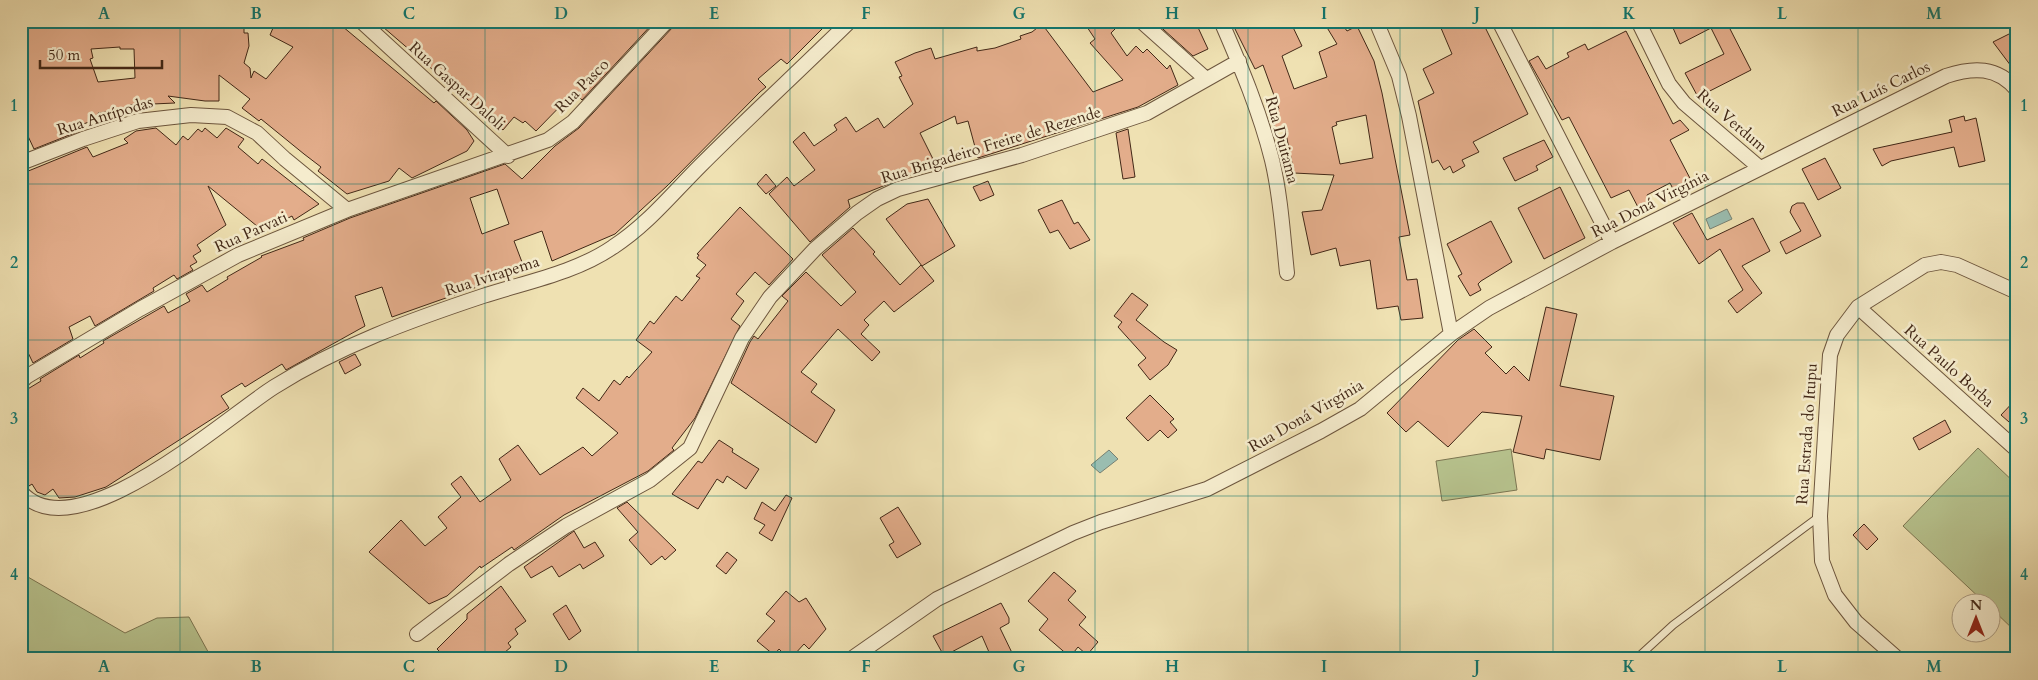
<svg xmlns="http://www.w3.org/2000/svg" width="2038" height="680" font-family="Cardo,serif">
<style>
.green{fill:#b7c38e;stroke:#7c7652}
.water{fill:#9abdb0;stroke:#778173}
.building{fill:#e3ad8b;stroke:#422817;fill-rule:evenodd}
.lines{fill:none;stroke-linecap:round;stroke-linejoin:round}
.service-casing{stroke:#6d563e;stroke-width:9}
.minor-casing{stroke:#6d563e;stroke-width:16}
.service{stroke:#f5eccd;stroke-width:7}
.minor{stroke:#f5eccd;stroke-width:14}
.grid{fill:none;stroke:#0f766e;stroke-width:1;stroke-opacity:0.55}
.labels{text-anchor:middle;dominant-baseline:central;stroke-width:5;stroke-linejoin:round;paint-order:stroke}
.street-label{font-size:16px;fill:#422817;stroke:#f5eccd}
.neatline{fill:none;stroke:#0f766e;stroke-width:2}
.grid-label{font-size:16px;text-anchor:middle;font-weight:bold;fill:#0f766e}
</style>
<rect width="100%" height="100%" fill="#efe1b2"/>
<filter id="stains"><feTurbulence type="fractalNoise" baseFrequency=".004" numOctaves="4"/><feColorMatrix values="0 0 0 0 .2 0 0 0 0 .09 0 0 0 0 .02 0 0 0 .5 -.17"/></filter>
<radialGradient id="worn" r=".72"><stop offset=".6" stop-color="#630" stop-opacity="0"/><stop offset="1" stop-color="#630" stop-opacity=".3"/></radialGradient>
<path class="green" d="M1978,448l39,37v148l-26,-25 -1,-6h-6l-81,-76z
M1511,449l6,41 -75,11 -6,-40z
M21,573l104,60 32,-15 32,-1 23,42h-191z"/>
<path class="water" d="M1727,209l5,10 -22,10 -4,-10z
M1109,450l9,9 -18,14 -9,-8z"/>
<path class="building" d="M21,21h223v12h4l1,13 -5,17 6,5 1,10 3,-7 12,8 27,-32 -23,-12 6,-14h60l98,82 2,-2 31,29 7,11 -7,10 -55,27 -13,-10 -10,13 -42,13 -29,-23 3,-4 -17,-13 -43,-35 -2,2 -17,-13 8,-9 -31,-24v26h-14l-37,-5 7,7 -45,2 3,3 -35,5 2,5 -25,9 2,5 -43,17 -7,-15 -6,2zM120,47v2h14l1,29 -37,4 -8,-23 3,-1 -2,-9z
M376,21h279l-73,79 -8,-8 -38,39 -11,-10 -2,2 -9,-6 -11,13z
M676,21h154l-43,43 -6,-5 -23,20 8,8 -6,5 -93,94 -52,48 -63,27 -10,-30 -28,10 11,29 -133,47 -10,-30 -27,9 10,30 -79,44 -4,-6 -37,23 -3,-4 -21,13 8,12 -123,79 -31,10 -16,1 -6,-9 -8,6 -8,-3 -5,-8 -3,2 -8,-16v-77l20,-12 -1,-2 39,-24 1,3 24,-15 -1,-2 61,-35 4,7 22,-12 -4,-7 16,-9 5,7 21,-13 -1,-2 35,-20 -1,-1 43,-16 -1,-2 47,-20 155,-54 17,15 33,-33 24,-18 94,-101zM497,189l12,35 -27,10 -12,-36z
M1083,21h25l7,8 -4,4 16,23 9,-10 7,7 4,-4 20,20 3,-4 8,20 -40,22 -160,51 -10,-37 -11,3 -2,-8 -35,17 16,32 -88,35 2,7 -40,35 -41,-48 18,-17 7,9 21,-16 -22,-28 11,-10 10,14 23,-16 -3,-5 12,-8 10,15 22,-14 6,10 29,-24 -14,-27 3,-1 -7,-14 20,-9 16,-5 4,11 42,-12v4l18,-3 26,-9 -1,-3 12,-4 10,-8 51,68 30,-12 -33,-37 5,-4z
M1154,21h41l13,28 -15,7z
M1251,21h39l12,25 -20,10 12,33 33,-12 -8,-25 18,-8 -14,-23h17l7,10 10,-5 17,35 8,32 28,142 -11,2 8,43 10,-1 6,39 -22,2 -3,-14 -21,3 -7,-49 -30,6 -4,-18 -25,7 -9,-43 20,-2 12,-35 -40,-2 -9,-44 -9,3 -6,-20 9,-3 -16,-44 -8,4 -20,-40zM1366,115l7,43 -33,6 -8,-37 5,-2 -1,-3z
M1438,21h44l46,93 -55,28 6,10 -17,8 3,6 -12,7 -3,-7 -6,4 -6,-10 -6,3 -14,-62 16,-8 -11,-24 29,-15z
M1670,21h56l-3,2 2,4 3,-2 23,45 -53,27 -13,-24 39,-19 -13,-26 -31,16z
M2017,30v44l-24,-32z
M1626,31l47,93 7,-4 9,10 -19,10 23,44 -18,9 -5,-10 -23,12 5,10 -12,6 -11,-21 -18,8 -42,-81 -7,3 -33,-59 9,-5 8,13 23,-12 -2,-4 18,-9 3,6z
M1964,116l1,5 11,-3 9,43 -26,6 -5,-20 -63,14 -9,5 -9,-17 79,-17 -3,-12z
M156,128l20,17 7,-9 5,4 10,-11 4,3 3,-4 12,10 9,-10 18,11 -6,8 20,17 4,-5 57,45 -25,16 -2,-4 -29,15 -55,-45 18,39 -29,20 4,6 -8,5 4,6 -7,4 3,4 -16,9 -3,-4 -21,13 1,3 -59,35 -5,-10 -21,11 4,12 -40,24 -12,-25v-164l66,-27 6,10 35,-14 -4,-4 12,-8z
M1128,129l7,48 -12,2 -7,-46z
M1544,140l9,17 -17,9 2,4 -23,11 -12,-23z
M1825,158l16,30 -23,12 -16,-31z
M766,174l10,12 -10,8 -9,-10z
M988,181l6,14 -14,6 -7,-14z
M1560,187l25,51 -41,21 -26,-51z
M928,199l27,47 -33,20 -36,-47 21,-15z
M1062,200l12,24 4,-2 12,18 -20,9 -12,-19 -8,3 -12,-23z
M1797,203h7l17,33 -35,18 -6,-12 21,-11 -11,-19 2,-6z
M740,207l53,52 -24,26 -14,-13 -19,22 8,7 -13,18 9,7 -45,92 -23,30 2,2 -26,21 -84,44 -50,35 -2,-3 -31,21 -1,-2 -33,30 -18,8 -60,-52 32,-32 24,26 22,-18 -9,-11 23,-20 -10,-13 10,-8 19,26 31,-22 -12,-21 19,-14 22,30 43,-28 9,9 26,-23 -42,-35 7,-10 16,13 15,-21 6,5 7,-9 2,2 23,-26 -16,-12 14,-19 4,3 22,-28 6,5 18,-23 -4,-2 10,-11 -9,-7 2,-3 -2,-1z
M1692,213l15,27 46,-22 17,33 -28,15 20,27 -25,20 -9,-12 15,-11 -23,-41 -21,15 -26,-41z
M1491,221l21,41 -31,19 -3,3 3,6 -11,6 -12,-20 4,-2 -15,-30z
M853,228l22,24 -2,2 27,31 21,-20 13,16 -40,31 -10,-11 -20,19 5,5 -8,9 19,18 -8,9 -34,-32 -37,43 16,12 -6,8 24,18 -19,33 -85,-60 19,-41 4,-6 4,3 30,-38 -6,-5 24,-24 35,34 15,-14 -34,-37z
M1132,293l16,12 -12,15 28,22 13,8 -9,15 -18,15 -12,-15 8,-7 -28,-31 4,-5 -8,-6z
M1546,307l31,7 -17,72 54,10 -14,64 -54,-11 -2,10 -31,-7 9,-36 -40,-4 -34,35 -30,-26 -12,11 -19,-19 71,-73 16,-11 18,18 -7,6 21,21 8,-8 15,15z
M355,354l6,11 -16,9 -6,-12z
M1150,395l24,24 -4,3 7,8 -9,8 -8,-8 -12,11 -22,-23z
M2017,398v31l-16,-14z
M1945,420l6,12 -32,18 -6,-12z
M719,440l14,9 -1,3 27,17 -13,20 -19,-13 -4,7 -6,-4 -19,30 -26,-15 26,-33 4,2z
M786,495l6,3 -20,43 -13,-8 6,-8 -11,-6 8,-17 13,9z
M627,502l49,48 -11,10 -3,-4 -11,9 -22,-25 9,-8 -21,-24z
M898,507l23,37 -24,14 -8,-13 5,-3 -14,-24z
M1864,524l14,15 -11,11 -14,-15z
M574,531l10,17 11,-6 9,14 -21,13 -3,-5 -21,13 -7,-11 -21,12 -7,-11z
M727,552l10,8 -11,14 -10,-8z
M1054,572l22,19 -8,9 18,17 -7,8 19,17 -11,13 -9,-8 -8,10 -31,-27 9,-11 -20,-18z
M501,586l25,35 -11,8 3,5 -10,9 3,4 -14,12h-50l-10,-10 30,-30v-5z
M786,591l13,11 7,-4 20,31 -17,20 -5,-5 -10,11 -4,-3 -4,4 -7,-7 -5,6 -17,-14 18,-20 -9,-7z
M1001,603l8,15v5l-9,5 15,31h-23l-10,-23 -38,20 -11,-20z
M566,605l15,26 -12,9 -16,-26z"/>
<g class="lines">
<g class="service-casing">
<path id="service" d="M1636,659l37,-34 147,-109"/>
</g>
<g class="minor-casing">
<path id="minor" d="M361,21l147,135
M1141,21l65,58
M1221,21c20,46 39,91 51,139 9,37 11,76 15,113
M1376,21l23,55 10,40 42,218
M1499,21l113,221
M1638,21l31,63 15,19 76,65
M21,163l62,-24 55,-18 53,-6 36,2 30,16 28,26 62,51
M1858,307l159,143
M21,382l5,-5 114,-68 98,-54 109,-45 201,-70 25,-18 94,-101
M21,492c54,62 204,-74 253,-105 65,-41 137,-67 209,-91 43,-14 92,-23 130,-49 34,-22 58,-52 87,-81 49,-49 100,-96 150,-145
M417,634l92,-70 57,-38 84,-46 40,-32 52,-110 28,-41 45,-48 42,-36 20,-14 21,-10 124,-34 125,-42 92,-52
M851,659l86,-60 136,-66 28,-11 106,-33 114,-58 39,-22 91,-75 38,-26 123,-66 334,-166c27,-9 51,-10 71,14
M1898,659l-42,-37 -21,-27 -13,-34 -2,-45 10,-161 7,-20 21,-28 67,-42 16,-3 16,3 60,27"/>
</g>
<use href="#service" class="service"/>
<use href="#minor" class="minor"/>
</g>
<path class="grid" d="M180,21v638M333,21v638M485,21v638M638,21v638M790,21v638M943,21v638M1095,21v638M1248,21v638M1400,21v638M1553,21v638M1705,21v638M1858,21v638M21,184h1996M21,340h1996M21,496h1996"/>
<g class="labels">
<g class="street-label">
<text transform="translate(457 86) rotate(42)">Rua Gaspar Daloli</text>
<text transform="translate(582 86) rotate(-45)">Rua Pasco</text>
<text transform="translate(1881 89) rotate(-26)">Rua Luís Carlos</text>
<text transform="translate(105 116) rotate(-17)">Rua Antípodas</text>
<text transform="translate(1732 121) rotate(41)">Rua Verdum</text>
<text transform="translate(1282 140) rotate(75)">Rua Duitama</text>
<text transform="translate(991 145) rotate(-17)">Rua Brigadeiro Freire de Rezende</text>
<text transform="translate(1650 204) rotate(-27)">Rua Doná Virgínia</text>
<text transform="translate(251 232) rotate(-24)">Rua Parvati</text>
<text transform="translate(492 276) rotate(-18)">Rua Ivirapema</text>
<text transform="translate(1949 366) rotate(42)">Rua Paulo Borba</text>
<text transform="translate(1306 416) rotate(-30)">Rua Doná Virgínia</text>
<text transform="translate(1807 434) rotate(-86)">Rua Estrada do Itupu</text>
</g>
</g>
<rect width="2038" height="680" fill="none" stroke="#efe1b2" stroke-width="55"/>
<g transform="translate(1976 618)"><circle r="24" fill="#f5eccd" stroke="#ad9e84"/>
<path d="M0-4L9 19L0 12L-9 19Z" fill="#8f2418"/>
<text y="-8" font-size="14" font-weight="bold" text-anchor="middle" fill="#422817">N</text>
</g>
<path d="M40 60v8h122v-8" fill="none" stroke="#422817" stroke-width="2.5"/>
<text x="48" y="60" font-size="15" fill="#422817" stroke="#f5eccd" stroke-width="4" paint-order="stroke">50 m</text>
<rect x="28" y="28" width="1982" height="624" class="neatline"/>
<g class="grid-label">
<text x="104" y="19">A</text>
<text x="256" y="19">B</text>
<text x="409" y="19">C</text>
<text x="561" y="19">D</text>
<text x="714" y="19">E</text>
<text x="866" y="19">F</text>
<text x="1019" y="19">G</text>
<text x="1172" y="19">H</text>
<text x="1324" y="19">I</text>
<text x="1477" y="19">J</text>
<text x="1629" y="19">K</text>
<text x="1782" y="19">L</text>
<text x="1934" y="19">M</text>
<text x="14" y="111">1</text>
<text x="2024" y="111">1</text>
<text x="14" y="268">2</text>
<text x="2024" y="268">2</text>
<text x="14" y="424">3</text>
<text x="2024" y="424">3</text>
<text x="14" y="580">4</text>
<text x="2024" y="580">4</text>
<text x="104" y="672">A</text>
<text x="256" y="672">B</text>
<text x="409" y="672">C</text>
<text x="561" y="672">D</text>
<text x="714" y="672">E</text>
<text x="866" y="672">F</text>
<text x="1019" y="672">G</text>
<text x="1172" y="672">H</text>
<text x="1324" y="672">I</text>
<text x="1477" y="672">J</text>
<text x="1629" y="672">K</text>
<text x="1782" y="672">L</text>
<text x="1934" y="672">M</text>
</g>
<rect width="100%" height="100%" filter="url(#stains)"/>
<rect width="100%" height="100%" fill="url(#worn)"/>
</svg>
